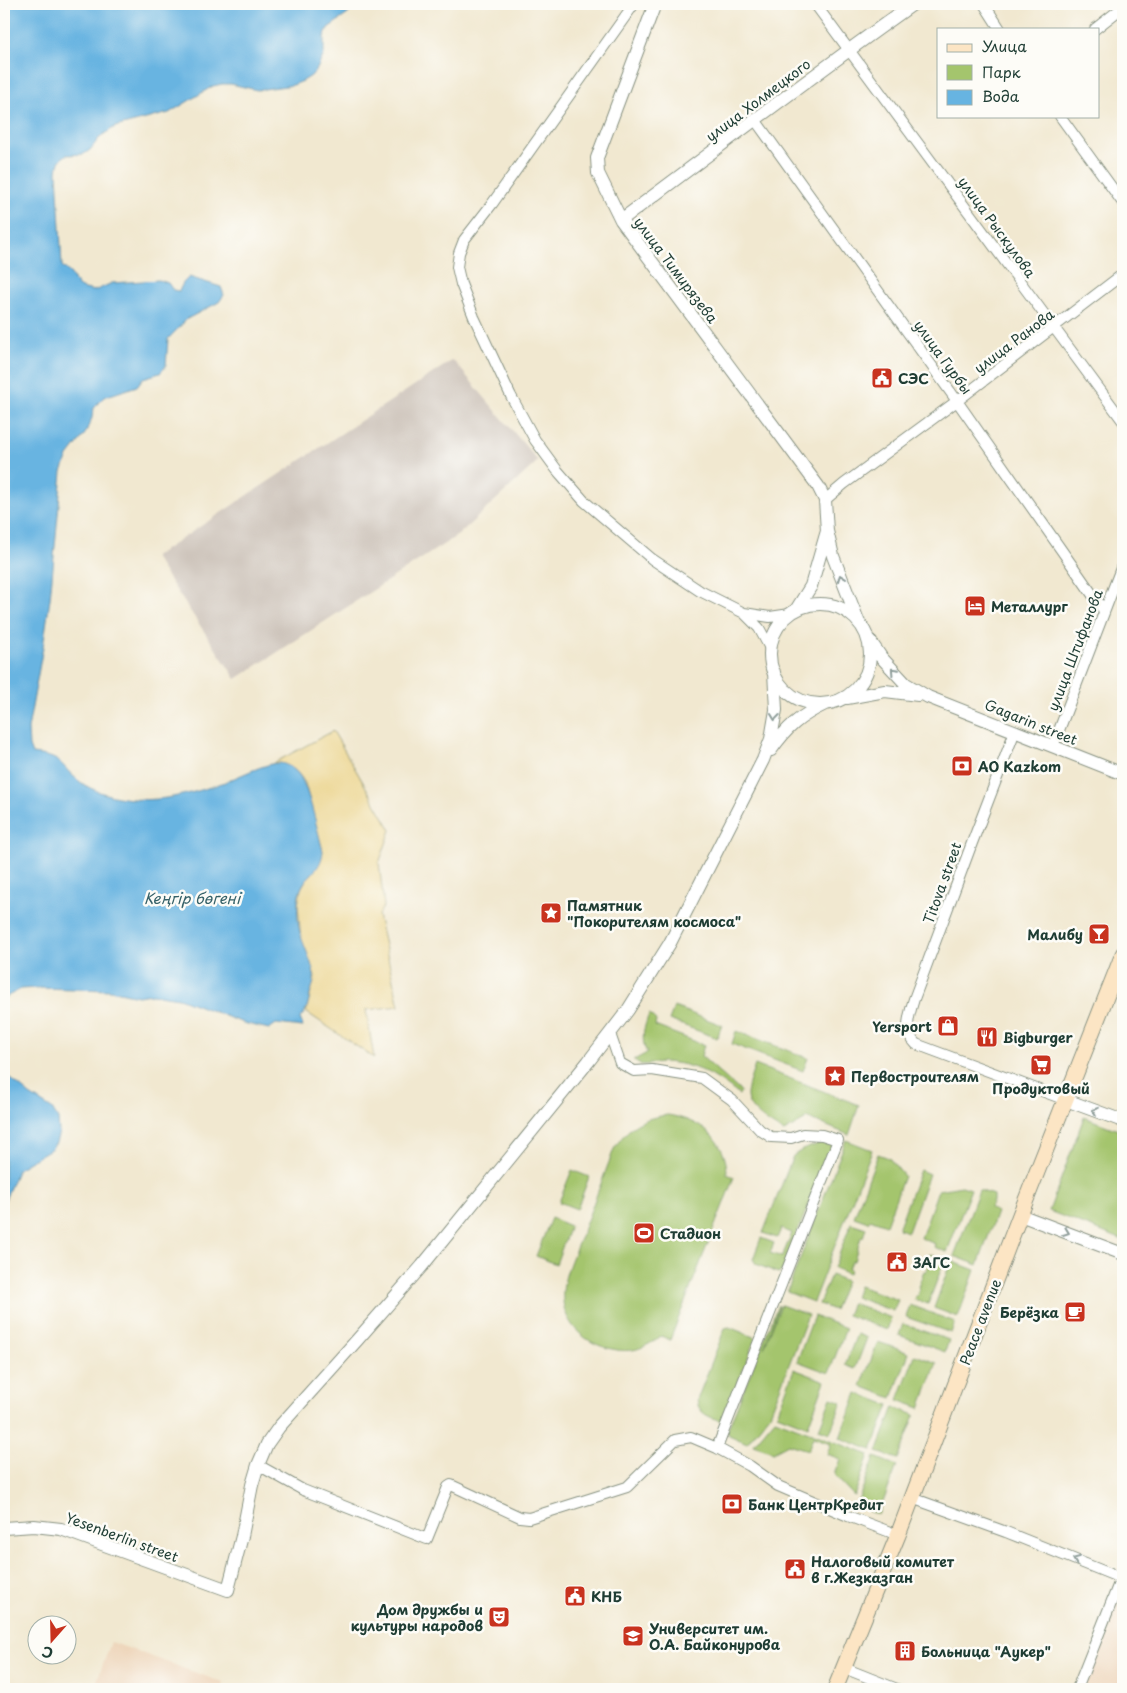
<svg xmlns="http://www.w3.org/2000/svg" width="1127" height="1693" font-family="'Playpen Sans',sans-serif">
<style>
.built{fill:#eed6bb}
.industrial{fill:#ccc2b9}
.green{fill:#a4c56d;stroke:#628150}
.sand{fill:#eeda9e;stroke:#868c69}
.water{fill:#67b4e1;stroke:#43788a}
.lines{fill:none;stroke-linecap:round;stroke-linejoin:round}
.minor-casing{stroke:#889282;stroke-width:12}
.tertiary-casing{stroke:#889282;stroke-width:14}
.secondary-casing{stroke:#889282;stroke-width:17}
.minor{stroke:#fff;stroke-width:10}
.tertiary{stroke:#fff;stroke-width:12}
.secondary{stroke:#fce5c4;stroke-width:15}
.oneway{stroke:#8f9e9a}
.labels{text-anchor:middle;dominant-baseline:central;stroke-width:5;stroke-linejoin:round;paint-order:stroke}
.street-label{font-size:14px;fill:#1f3d34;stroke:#fdfcf7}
.poi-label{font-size:14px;font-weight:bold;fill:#1f3d34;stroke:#fdfcf7;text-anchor:start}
.water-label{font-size:15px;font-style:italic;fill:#356168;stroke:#fdfcf7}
</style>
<rect width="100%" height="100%" fill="#fdfcf7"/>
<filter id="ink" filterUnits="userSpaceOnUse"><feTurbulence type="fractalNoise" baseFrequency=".02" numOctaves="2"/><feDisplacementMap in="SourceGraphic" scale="10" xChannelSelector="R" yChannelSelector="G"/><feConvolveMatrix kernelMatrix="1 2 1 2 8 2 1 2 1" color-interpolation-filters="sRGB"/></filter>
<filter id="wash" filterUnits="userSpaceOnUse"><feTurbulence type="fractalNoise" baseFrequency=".0096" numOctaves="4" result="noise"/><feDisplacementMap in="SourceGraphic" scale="20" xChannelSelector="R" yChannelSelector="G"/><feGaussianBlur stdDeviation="1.12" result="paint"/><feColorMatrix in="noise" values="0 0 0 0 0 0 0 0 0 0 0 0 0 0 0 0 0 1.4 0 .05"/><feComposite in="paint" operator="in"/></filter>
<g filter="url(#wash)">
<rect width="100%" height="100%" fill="#f1e8d0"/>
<path class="built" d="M1123,1586v103h-40z
M111,1642l113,41 -2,6h-128z"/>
<path class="industrial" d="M453,360l85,101 -80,74 -222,144 -82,-122z"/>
<path class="green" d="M674,1007l48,18 -5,13 -48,-18z
M649,1014l4,2 3,5 -1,5 49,19 -3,11 38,34 2,3 -2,2c-23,-19 -45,-32 -76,-33 -10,0 -23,7 -29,-2l13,-7c-7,-13 -3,-26 2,-39z
M736,1031l72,27 -5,13 -71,-27z
M755,1065l104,40 -10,30 -41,-17 -24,14c-11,-6 -37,-21 -37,-36 0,-10 5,-21 8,-31z
M668,1115c31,5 59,24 59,59l7,3 -64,163 -9,-4c-21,16 -35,18 -60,10 -20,-7 -36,-24 -38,-45 -2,-24 12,-48 20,-70 10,-27 21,-55 31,-82 14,-23 28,-31 54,-34z
M1084,1117l39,15v108l-74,-29z
M829,1140l4,3 -51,128 -4,2 -22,-9 -3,-5 8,-21 13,5 -4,10 12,4 10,-24 -11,-4 -4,9 -14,-5 30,-77 9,-6z
M846,1140l26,10 -59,152 -26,-10z
M878,1154l11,4 15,18 -18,49 -16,-6 -2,3 -14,-5z
M572,1170l17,7 -12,32 -18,-7z
M920,1170l9,4 -21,58 -10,-3z
M962,1186l9,3 -24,63 -13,-5 1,-3 -14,-6 17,-48z
M979,1190l14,5v6l-3,7 7,4 -19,53 -24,-9z
M551,1218l19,8 -14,38 -20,-8z
M851,1223l15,5 -3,9h-2l-7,24h-3l-3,8 2,1 -1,4 -15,-6z
M930,1254l15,5 -17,45 -14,-5 1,-3h2l3,-8 -2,-1 6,-16 2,1 3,-8 -2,-1z
M951,1261l24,9 -17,47 -24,-9z
M831,1275l15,6 -12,29 -15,-6z
M859,1286l39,14 -5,11 -38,-14z
M852,1303l39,15 -4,12 -40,-15z
M778,1305l1,1 -15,42 17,-43 27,10 -38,99 -23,29 -18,-8 -2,-4z
M910,1305l45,17 -4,11 -45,-16z
M814,1316l32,12 -17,45 -32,-12z
M903,1324l46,16 -4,12 -46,-17z
M729,1327l27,11 -33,82 -2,1c-11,-4 -23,-7 -24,-21l28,-72z
M857,1334l10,4 -12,31 -10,-4z
M878,1342l31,11 -17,45 -31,-12z
M915,1355l22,8 -17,45 -22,-8z
M794,1369l31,12 -17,45 -31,-12z
M857,1393l32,12 -17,45 -32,-12z
M831,1398l11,4 -12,31 -11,-4z
M894,1407l21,8 -17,44 -21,-7z
M775,1419l94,36 -15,41 -19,-20v-4l5,-13 -13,-5 4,-11 -18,-6 -5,13 -20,-6 -15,8 -20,-7z
M875,1457l22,9 -19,49 -10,-4 -2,-5 -8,-6z"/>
<path class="sand" d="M333,731l58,99 -12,33 5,43 -6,9 21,91 -33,4 8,48 -68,-46 9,-35 -9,-27 -5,-11 -3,-34 3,-16 5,-9 6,-6 11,-23 -18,-68c-8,-14 -18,-21 -35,-18z"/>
<path class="water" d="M4,4h353l-9,10 -20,14 -4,9v17l-7,15 -6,7 -8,5 -10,4 -36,5 -26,-6h-9l-9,2 -44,27 -54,14 -14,9 -11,14 -6,4 -18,1 -4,3 -3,4 -2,9 5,95 9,8 6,11 4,3 13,3 18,-8 47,-3 9,3 5,7 6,1 4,-8 6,-6 32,10 3,8 -5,7 -32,17 -19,20 -2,27 -6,7 -17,5 -6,8 -33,11 -6,6 -5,7 -1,8 -7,16 -17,22 -6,16 -12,127 -7,48 -15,82 1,17 3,8c32,3 26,10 47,27 14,11 37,17 54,18 30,3 61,-6 89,-16 14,-5 45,-21 58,-20 7,1 15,6 19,12 10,13 19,58 24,76 -1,14 -8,19 -17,29 -9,11 -9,27 -8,40 1,20 13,36 16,55 1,6 -2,13 -4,19 -2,10 -3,17 -10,24l3,9 -27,-3 -7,5 -26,-6 -64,-25 -27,-4 -14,2 -28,-6 -73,-2 -16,1 -17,9z
M4,1073l26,22 22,14 6,10 1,13 -3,11 -4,5 -31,19 -4,4 -13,31z"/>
</g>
<g filter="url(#ink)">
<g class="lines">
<g class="minor-casing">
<path id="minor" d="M634,4l-142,200 -28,36 -5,13 -2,14 4,17 13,33 37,79 24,44 22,30 27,31 68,58 48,32 44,22 15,15 12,22
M815,4l308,417
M984,4l16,25
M1095,29l28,-22
M1060,116l63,87
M756,121l201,280 147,210
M825,500l19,-16 113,-83 166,-127
M744,613l26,4 20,-3
M1015,731l-43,112 -58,156c-5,16 -11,32 2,45l150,56
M1053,746l70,-183
M610,1034l10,29 14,8 18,-1 50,8 30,22 28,30 11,7 20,1 12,-4 19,1 16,5 -121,308
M258,1465l45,25 124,49 21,-52 3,-2 69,32 9,1 98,-31 48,-47 16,-3 26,11 33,18 28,20 70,30 50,19
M912,1498l94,34 117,47
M844,1668l53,21
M1077,1689l44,-111"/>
</g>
<g class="tertiary-casing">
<path id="tertiary" d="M655,4l-58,154 1,15 23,47 197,266 7,14 2,31 6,25 26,67
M621,220c97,-72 193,-146 292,-216
M770 654a50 50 0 1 1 100 0a50 50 0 1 1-100 0Z
M796,610l15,-24 16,-55
M870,641l11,16 25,27 22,13 195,77
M847,698l38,-7 33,4
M771,750c16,-23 29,-34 54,-46
M1066,1100l57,21
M1020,1215l103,39
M4,1528l30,-2 27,3 167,61 14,-54 10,-51 6,-20 9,-21 12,-17 79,-88 64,-73 166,-204 40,-52 42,-67 93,-183 8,-21 5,-29 -2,-38"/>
</g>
<g class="secondary-casing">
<path id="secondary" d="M835,1689l63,-154 122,-320 103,-261"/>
</g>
<use href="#minor" class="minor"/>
<use href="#tertiary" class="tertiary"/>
<use href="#secondary" class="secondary"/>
</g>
<defs><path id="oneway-chevron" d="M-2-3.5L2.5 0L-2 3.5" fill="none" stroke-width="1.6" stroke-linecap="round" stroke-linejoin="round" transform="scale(1.25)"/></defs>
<g class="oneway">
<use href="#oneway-chevron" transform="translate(841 578) rotate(-110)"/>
<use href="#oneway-chevron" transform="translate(894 671) rotate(-133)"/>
<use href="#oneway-chevron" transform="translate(775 717) rotate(97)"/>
<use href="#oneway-chevron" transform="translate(1095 1111) rotate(-160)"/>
<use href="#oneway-chevron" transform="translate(1066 1232) rotate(21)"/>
<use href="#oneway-chevron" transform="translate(1076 1560) rotate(-158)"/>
</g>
</g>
<defs>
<g id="civic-square" transform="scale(1.125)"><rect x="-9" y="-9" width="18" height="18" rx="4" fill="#c8321e" stroke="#fdfcf7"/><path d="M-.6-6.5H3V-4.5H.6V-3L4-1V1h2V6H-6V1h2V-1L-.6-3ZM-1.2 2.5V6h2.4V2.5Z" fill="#fff"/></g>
<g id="hotel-square" transform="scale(1.125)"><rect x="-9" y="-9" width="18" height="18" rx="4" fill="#c8321e" stroke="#fdfcf7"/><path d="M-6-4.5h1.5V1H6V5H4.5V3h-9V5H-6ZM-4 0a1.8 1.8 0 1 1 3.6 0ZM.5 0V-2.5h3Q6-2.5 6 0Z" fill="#fff"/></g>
<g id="bank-square" transform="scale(1.125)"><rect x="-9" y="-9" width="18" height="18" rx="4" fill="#c8321e" stroke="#fdfcf7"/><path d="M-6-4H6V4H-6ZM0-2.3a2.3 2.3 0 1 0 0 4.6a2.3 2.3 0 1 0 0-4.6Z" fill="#fff"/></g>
<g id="sight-square" transform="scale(1.125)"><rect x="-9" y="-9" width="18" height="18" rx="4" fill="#c8321e" stroke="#fdfcf7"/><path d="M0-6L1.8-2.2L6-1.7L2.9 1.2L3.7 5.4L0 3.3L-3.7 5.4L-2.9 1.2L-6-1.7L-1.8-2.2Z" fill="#fff"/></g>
<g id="bar-square" transform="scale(1.125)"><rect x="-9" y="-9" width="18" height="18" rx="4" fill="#c8321e" stroke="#fdfcf7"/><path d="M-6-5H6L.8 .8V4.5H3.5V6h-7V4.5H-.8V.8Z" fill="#fff"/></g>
<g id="shop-square" transform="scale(1.125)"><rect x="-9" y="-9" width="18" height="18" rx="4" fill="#c8321e" stroke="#fdfcf7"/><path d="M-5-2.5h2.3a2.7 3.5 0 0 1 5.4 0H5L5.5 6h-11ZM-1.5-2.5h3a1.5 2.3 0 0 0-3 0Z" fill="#fff"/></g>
<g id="restaurant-square" transform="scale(1.125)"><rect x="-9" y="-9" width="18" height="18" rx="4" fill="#c8321e" stroke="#fdfcf7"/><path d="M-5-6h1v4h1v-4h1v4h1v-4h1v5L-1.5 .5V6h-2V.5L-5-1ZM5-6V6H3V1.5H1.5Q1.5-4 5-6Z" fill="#fff"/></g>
<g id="supermarket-square" transform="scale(1.125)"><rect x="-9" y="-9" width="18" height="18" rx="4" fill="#c8321e" stroke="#fdfcf7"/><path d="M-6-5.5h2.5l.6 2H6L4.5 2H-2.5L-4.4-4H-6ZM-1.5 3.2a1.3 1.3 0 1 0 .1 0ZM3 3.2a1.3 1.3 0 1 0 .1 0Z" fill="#fff"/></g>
<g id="stadium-square" transform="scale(1.125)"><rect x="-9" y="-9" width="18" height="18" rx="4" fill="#c8321e" stroke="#fdfcf7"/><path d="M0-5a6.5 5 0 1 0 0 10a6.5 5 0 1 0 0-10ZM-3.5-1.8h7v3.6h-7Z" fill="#fff"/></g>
<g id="cafe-square" transform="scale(1.125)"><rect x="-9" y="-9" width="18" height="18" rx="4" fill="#c8321e" stroke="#fdfcf7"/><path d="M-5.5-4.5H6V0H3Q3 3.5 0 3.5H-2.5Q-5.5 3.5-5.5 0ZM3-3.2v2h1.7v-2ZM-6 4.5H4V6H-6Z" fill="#fff"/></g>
<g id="theatre-square" transform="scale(1.125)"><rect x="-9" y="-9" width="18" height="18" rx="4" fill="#c8321e" stroke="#fdfcf7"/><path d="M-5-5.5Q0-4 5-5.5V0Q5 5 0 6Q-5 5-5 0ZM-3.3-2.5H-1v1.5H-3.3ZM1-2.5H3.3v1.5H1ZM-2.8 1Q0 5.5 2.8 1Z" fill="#fff"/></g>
<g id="university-square" transform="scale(1.125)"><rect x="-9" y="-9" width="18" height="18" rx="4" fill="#c8321e" stroke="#fdfcf7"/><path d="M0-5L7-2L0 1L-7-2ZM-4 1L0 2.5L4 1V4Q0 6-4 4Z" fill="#fff"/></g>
<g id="building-square" transform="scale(1.125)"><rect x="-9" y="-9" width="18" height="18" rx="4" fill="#c8321e" stroke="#fdfcf7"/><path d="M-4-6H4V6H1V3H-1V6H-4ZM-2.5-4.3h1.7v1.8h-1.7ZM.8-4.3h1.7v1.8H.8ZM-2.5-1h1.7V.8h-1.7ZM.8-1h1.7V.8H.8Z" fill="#fff"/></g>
</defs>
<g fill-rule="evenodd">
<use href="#civic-square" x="882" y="378"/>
<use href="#hotel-square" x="975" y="606"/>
<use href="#bank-square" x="962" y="766"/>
<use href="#sight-square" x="551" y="913"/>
<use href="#bar-square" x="1099" y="934"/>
<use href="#shop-square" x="948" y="1026"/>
<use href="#restaurant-square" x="987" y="1037"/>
<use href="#supermarket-square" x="1041" y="1065"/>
<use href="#sight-square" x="835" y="1076"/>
<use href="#stadium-square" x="644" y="1233"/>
<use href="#civic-square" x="897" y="1262"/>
<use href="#cafe-square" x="1075" y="1312"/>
<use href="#bank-square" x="732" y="1504"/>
<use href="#civic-square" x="795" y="1569"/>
<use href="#civic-square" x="575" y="1596"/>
<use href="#theatre-square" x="499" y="1617"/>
<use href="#university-square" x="633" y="1636"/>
<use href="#building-square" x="905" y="1651"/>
</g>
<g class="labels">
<g class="street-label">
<text transform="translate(758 100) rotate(-37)">улица Холмецкого</text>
<text transform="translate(997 227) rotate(54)">улица Рыскулова</text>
<text transform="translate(676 270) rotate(53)">улица Тимирязева</text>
<text transform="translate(1014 341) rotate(-37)">улица Ранова</text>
<text transform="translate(943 357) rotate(54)">улица Гурбы</text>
<text transform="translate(1075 650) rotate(-69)">улица Штифанова</text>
<text transform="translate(1031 722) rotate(22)">Gagarin street</text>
<text transform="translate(942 883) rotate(-70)">Titova street</text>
<text transform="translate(980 1322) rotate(-69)">Peace avenue</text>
<text transform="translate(122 1537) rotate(20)">Yesenberlin street</text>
</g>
<g class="poi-label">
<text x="898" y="378">СЭС</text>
<text x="991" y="606">Металлург</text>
<text x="978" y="766">AO Kazkom</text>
<text x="567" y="905">Памятник<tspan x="567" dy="16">"Покорителям космоса"</tspan></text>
<text x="1083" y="934" text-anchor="end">Малибу</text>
<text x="932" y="1026" text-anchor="end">Yersport</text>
<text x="1003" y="1037">Bigburger</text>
<text x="851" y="1076">Первостроителям</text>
<text x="1041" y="1088" text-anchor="middle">Продуктовый</text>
<text x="660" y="1233">Стадион</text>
<text x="913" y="1262">ЗАГС</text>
<text x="1059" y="1312" text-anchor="end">Берёзка</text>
<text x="748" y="1504">Банк ЦентрКредит</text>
<text x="811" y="1561">Налоговый комитет<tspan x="811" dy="16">в г.Жезказган</tspan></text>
<text x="591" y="1596">КНБ</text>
<text x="483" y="1609" text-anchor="end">Дом дружбы и<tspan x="483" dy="16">культуры народов</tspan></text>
<text x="649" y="1628">Университет им.<tspan x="649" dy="16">О.А. Байконурова</tspan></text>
<text x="921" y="1651">Больница "Аукер"</text>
</g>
<g class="water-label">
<text x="192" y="897">Кеңгір бөгені</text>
</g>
</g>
<rect width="1127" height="1693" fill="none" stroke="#fdfcf7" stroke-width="20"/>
<rect x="937" y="28" width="162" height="90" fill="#fdfcf7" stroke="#a4b0a9"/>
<rect x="947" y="44" width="25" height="8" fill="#fce5c4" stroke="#a4b0a9"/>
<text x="982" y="52" font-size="15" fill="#1f3d34">Улица</text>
<rect x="947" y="65" width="25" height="15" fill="#a4c56d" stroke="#a4b0a9"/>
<text x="982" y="78" font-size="15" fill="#1f3d34">Парк</text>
<rect x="947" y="90" width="25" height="15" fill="#67b4e1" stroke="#a4b0a9"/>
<text x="982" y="102" font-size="15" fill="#1f3d34">Вода</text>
<g transform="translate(52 1640) rotate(200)"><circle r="24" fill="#fdfcf7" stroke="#a4b0a9"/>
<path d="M0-4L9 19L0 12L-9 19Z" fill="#c8321e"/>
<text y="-8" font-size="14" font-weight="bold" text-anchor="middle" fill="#1f3d34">С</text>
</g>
</svg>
